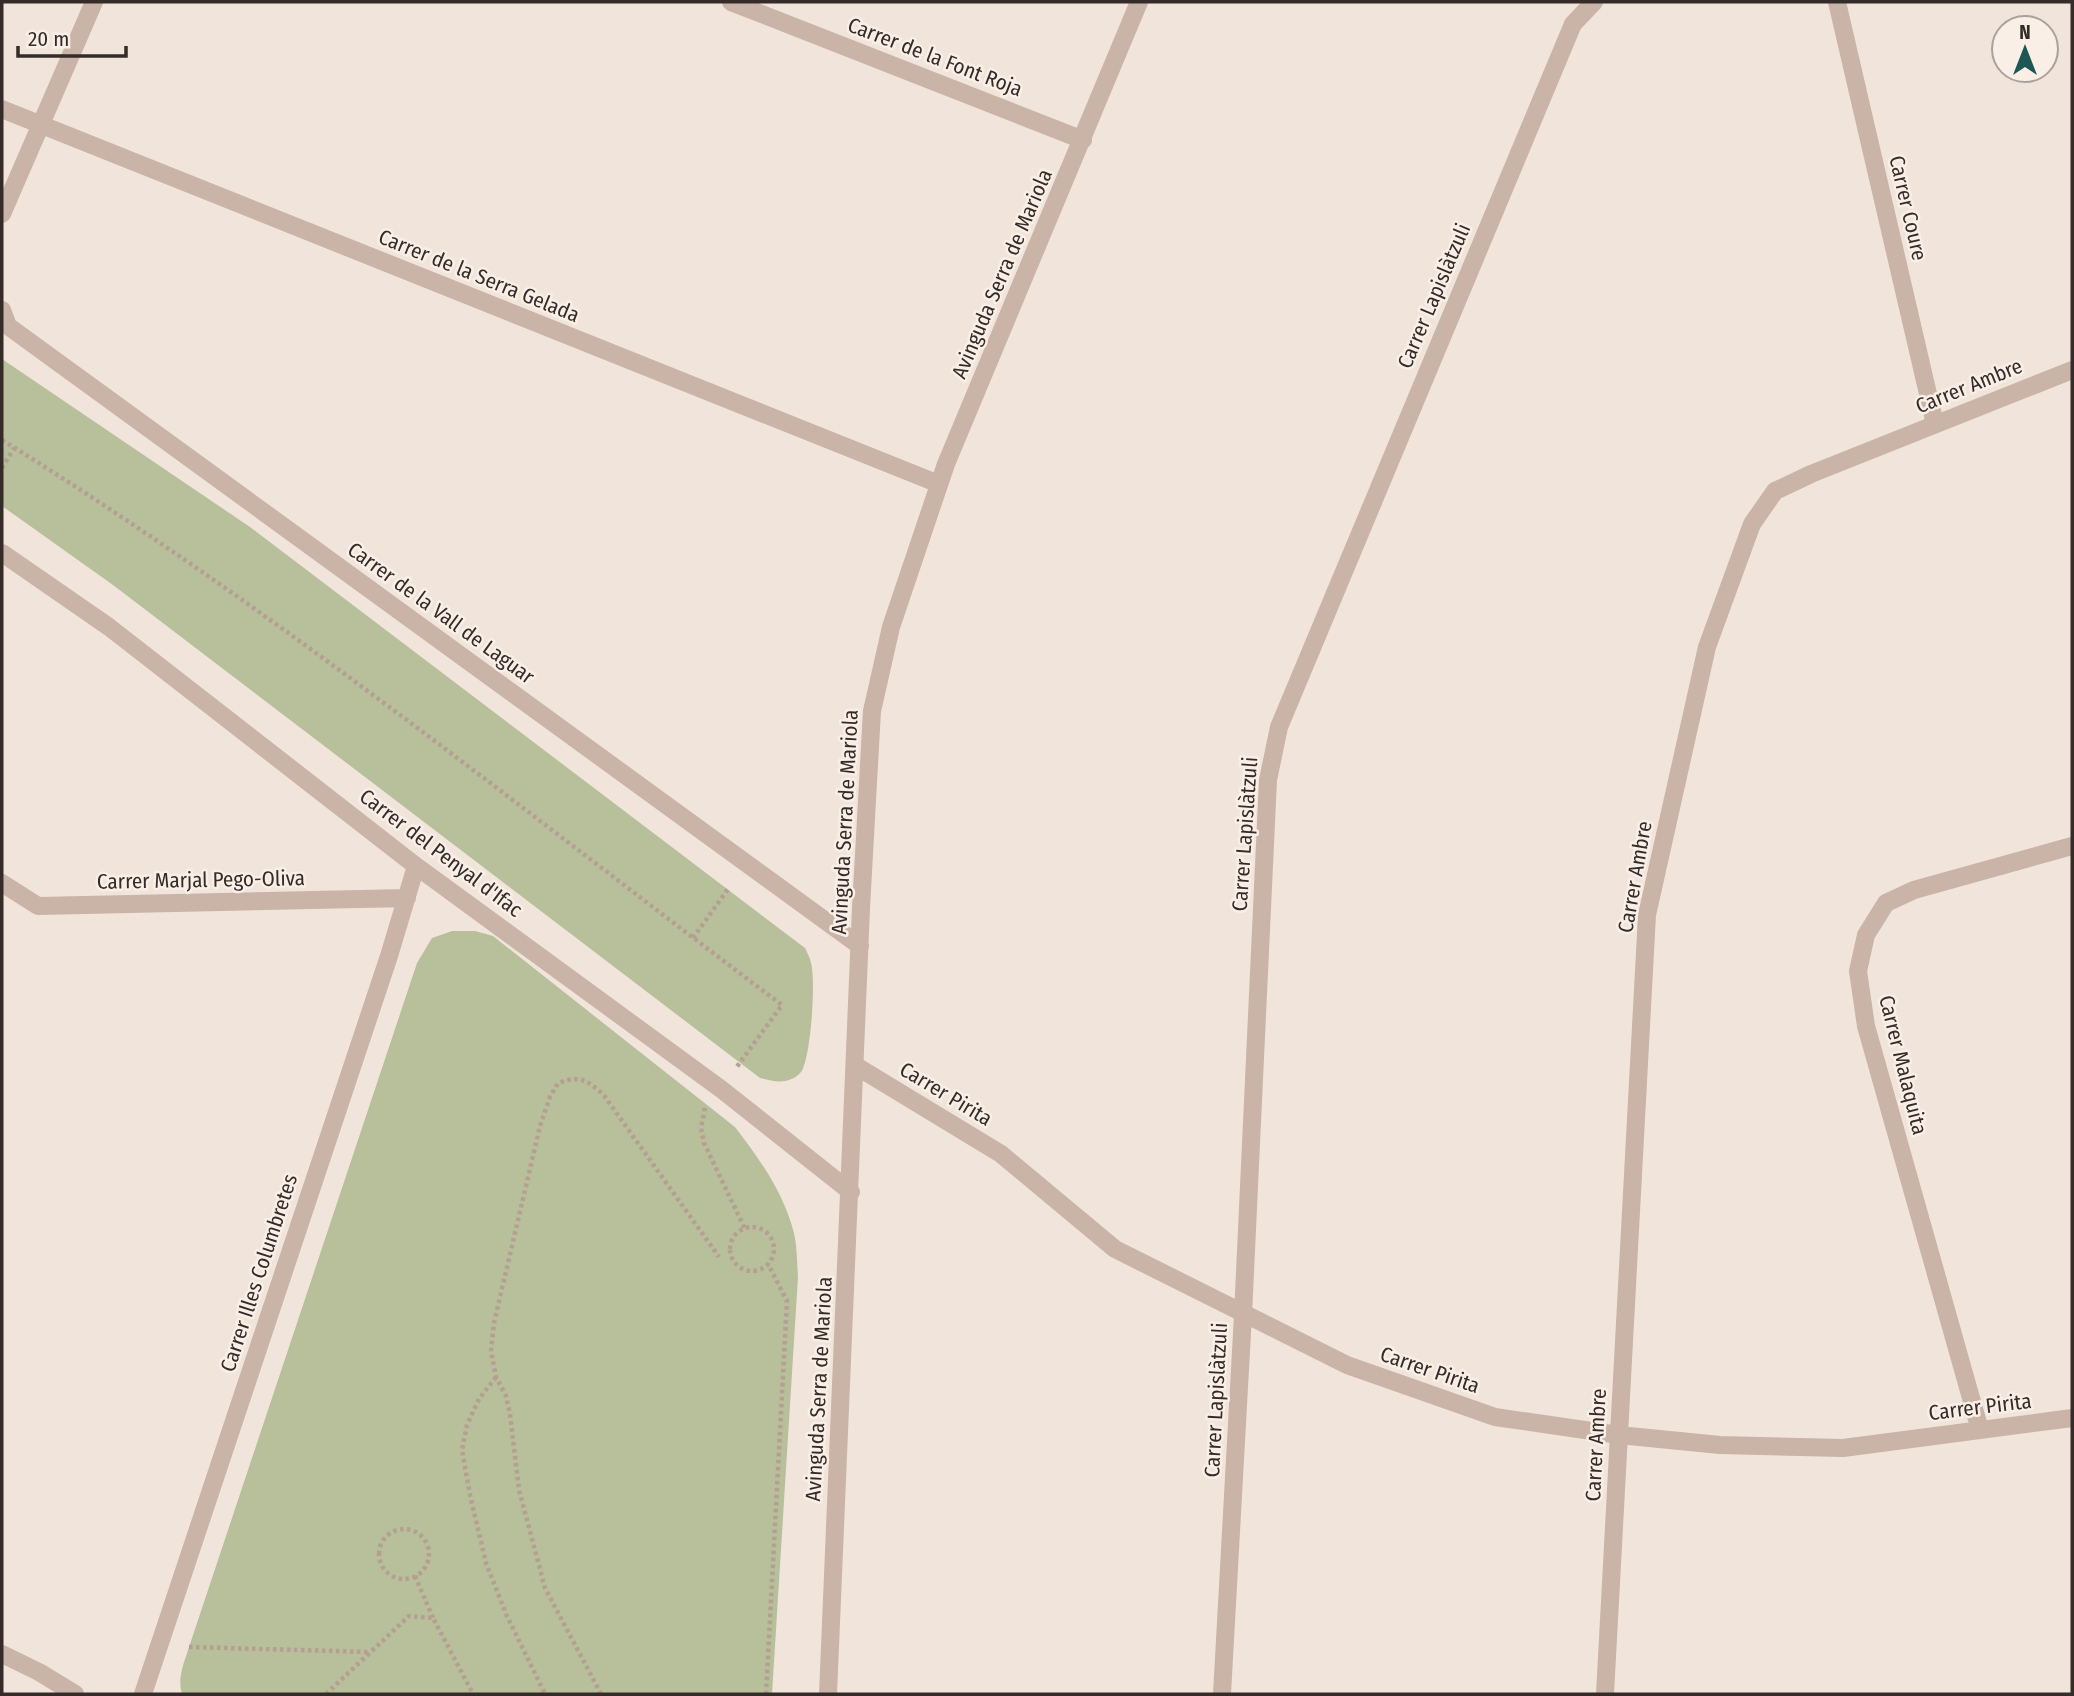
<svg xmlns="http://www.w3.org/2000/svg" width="2074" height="1696" font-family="'Fira Sans Condensed',sans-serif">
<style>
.green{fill:#b7c09b}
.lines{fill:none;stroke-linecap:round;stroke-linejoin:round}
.path{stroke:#b59e92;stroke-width:4.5;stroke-dasharray:3.5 3.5;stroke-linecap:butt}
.street{stroke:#c9b4a7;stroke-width:18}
.labels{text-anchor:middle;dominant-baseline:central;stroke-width:5;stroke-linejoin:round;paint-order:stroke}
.street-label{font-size:21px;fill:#352b28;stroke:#f9efe7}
</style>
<rect width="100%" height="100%" fill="#f1e5db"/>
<path class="green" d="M2,359l248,168 555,421c2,4 5,10 6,15 5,16 0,96 -10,109 -11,13 -27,10 -41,6l-647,-493 -111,-79z
M452,931h23l18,5 242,191c25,33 48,64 59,106 3,13 3,29 4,44l-26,417h-590c-5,-16 2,-31 7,-47l228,-684 15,-25z"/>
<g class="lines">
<path class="path" d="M2,440c273,169 523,372 780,565l-46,63
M2,468l12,-20
M693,938l35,-49
M705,1108l-4,20 3,15 41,86
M730 1249a22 22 0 1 1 44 0a22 22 0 1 1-44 0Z
M496,1377l-17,22 -12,26 -5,25 8,45 16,68 20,51 39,80
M379 1554a25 25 0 1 1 50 0a25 25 0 1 1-50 0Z
M415,1576l18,42
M189,1647l181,5
M326,1694l83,-78 24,2 40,76
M601,1694l-56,-106 -26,-98 -9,-76 -4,-18 -10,-19 -5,-26 3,-28 46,-197 10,-29 8,-14c23,-8 28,-3 45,11l116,163
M766,1694l21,-393 -19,-37"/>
<path class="street" d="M731,2l352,138
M1837,2l98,422
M2,109l937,375
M2,214l92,-212
M2,310l6,16 852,620
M2,553l107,74 307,239 305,223 130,103
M2,883l36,23 369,-8
M856,1066l145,88 114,95 232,116 148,52 124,18 101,10 123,3 229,-30
M1980,1430l-114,-404 -8,-55 8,-36 20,-32 28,-13 158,-44
M2,1654l37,18 36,22
M143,1694l246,-738 27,-90
M828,1694l33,-786 11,-197 19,-84 55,-163 193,-462
M1222,1694l21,-379 25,-535 11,-53 294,-703 21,-22
M1605,1694l42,-779 60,-268 45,-123 23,-33 36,-17 261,-104"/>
</g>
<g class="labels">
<g class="street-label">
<text transform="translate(935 57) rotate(21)">Carrer de la Font Roja</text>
<text transform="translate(1908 208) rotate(77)">Carrer Coure</text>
<text transform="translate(1002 274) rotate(-67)">Avinguda Serra de Mariola</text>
<text transform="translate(479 276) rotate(22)">Carrer de la Serra Gelada</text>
<text transform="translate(1434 296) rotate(-67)">Carrer Lapislàtzuli</text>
<text transform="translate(1969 386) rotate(-22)">Carrer Ambre</text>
<text transform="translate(441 613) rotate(36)">Carrer de la Vall de Laguar</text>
<text transform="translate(845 822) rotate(-87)">Avinguda Serra de Mariola</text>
<text transform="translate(1245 834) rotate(-86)">Carrer Lapislàtzuli</text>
<text transform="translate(441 853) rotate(37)">Carrer del Penyal d'Ifac</text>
<text transform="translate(1635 877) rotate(-80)">Carrer Ambre</text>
<text transform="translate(201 880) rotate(-1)">Carrer Marjal Pego-Oliva</text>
<text transform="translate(1903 1065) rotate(76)">Carrer Malaquita</text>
<text transform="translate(946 1094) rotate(31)">Carrer Pirita</text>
<text transform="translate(259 1273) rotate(-72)">Carrer Illes Columbretes</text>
<text transform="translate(1430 1370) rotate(19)">Carrer Pirita</text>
<text transform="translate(819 1389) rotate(-87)">Avinguda Serra de Mariola</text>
<text transform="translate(1216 1400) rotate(-87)">Carrer Lapislàtzuli</text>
<text transform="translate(1980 1407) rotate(-7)">Carrer Pirita</text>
<text transform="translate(1596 1445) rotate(-87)">Carrer Ambre</text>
</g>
</g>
<rect width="2074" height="1696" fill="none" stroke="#352b28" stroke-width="7"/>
<g transform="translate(2025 49)"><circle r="33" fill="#f9efe7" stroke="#aba19b" stroke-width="2"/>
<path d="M0-5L12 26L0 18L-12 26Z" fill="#1e5655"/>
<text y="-10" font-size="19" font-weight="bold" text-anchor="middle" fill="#352b28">N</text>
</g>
<path d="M18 46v10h108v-10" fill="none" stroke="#352b28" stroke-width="3.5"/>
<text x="28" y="46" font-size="21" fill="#352b28" stroke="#f9efe7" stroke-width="5" paint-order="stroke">20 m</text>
</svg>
